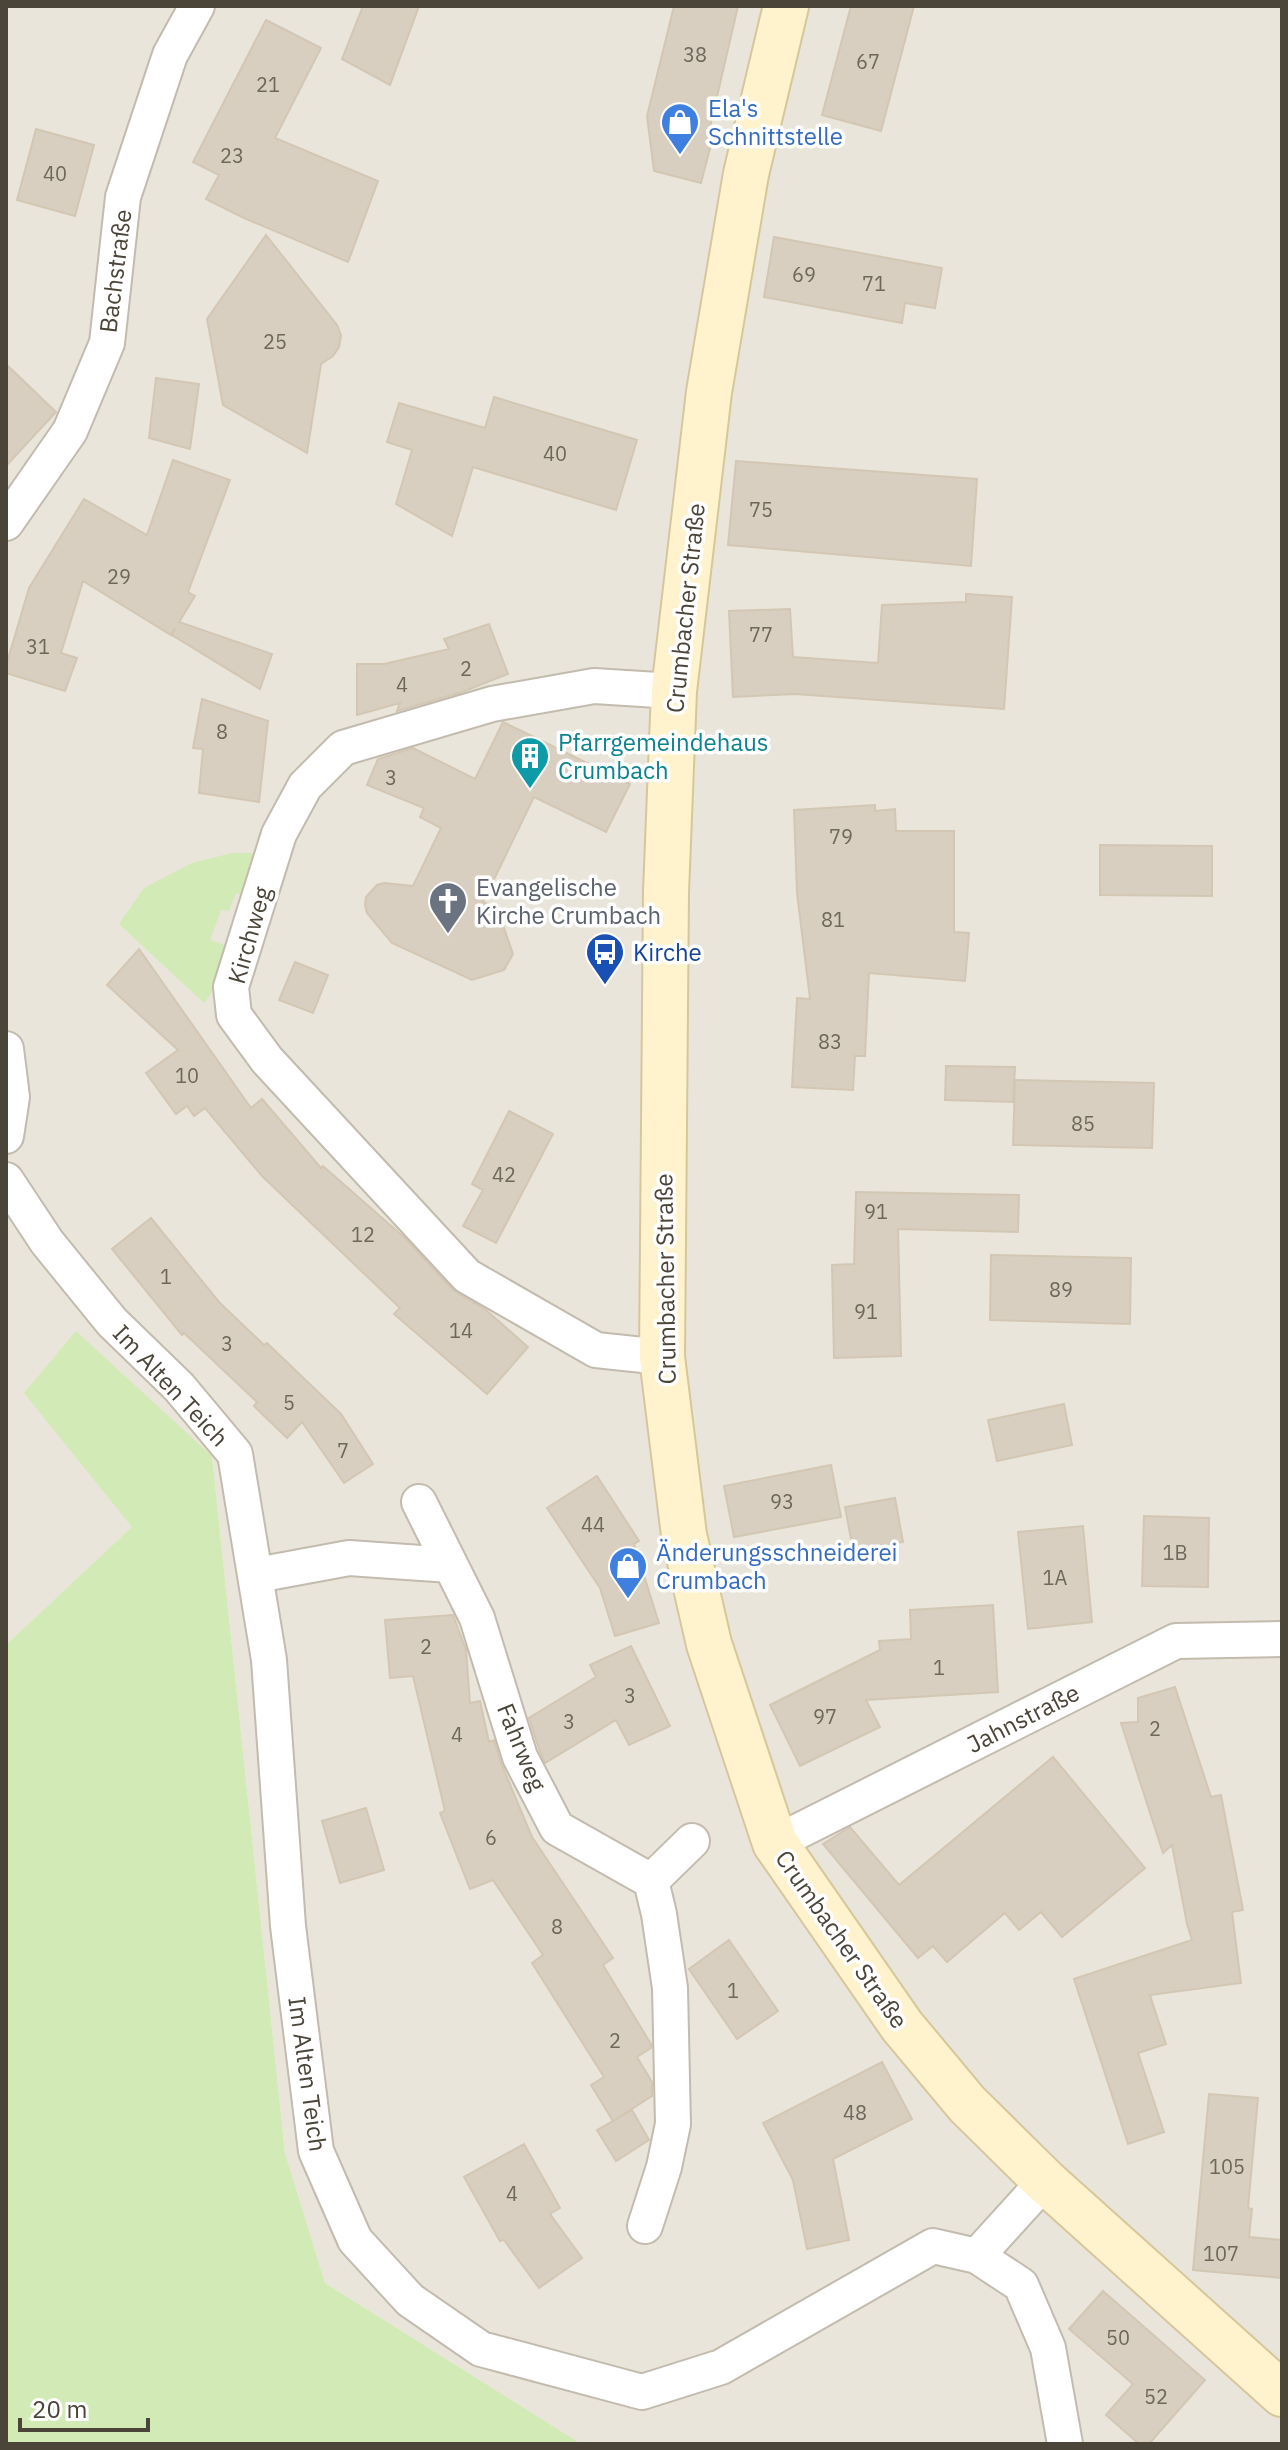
<svg xmlns="http://www.w3.org/2000/svg" width="1288" height="2450" font-family="'IBM Plex Sans',sans-serif">
<style>
.residential{fill:#eae5da}
.green{fill:#d2eab5}
.building{fill:#d8cfc1;stroke:#d3c7b4;stroke-width:2}
.lines{fill:none;stroke-linecap:round;stroke-linejoin:round}
.minor-casing{stroke:#c2bbae;stroke-width:38}
.secondary-casing{stroke:#d6c79b;stroke-width:48}
.minor{stroke:#fff;stroke-width:34}
.secondary{stroke:#fff3cd;stroke-width:44}
.labels{text-anchor:middle;dominant-baseline:central;stroke-width:7;stroke-linejoin:round;paint-order:stroke}
.number-label{font-size:20px;fill:#6e675b}
.shop-label{font-size:24px;fill:#366cbe;stroke:#fff;text-anchor:start}
.street-label{font-size:24px;fill:#4b4439;stroke:#fff}
.culture-label{font-size:24px;fill:#0d838f;stroke:#fff;text-anchor:start}
.worship-label{font-size:24px;fill:#5b616d;stroke:#fff;text-anchor:start}
.transit-label{font-size:24px;fill:#164399;stroke:#fff;text-anchor:start}
</style>
<rect width="100%" height="100%" fill="#f6f3ec"/>
<path class="residential" d="M6,6h1276v2438l-702,-1 -255,-160 -40,-130 -73,-697 -187,-63 108,134 -127,118z"/>
<path class="green" d="M232,853h28l-12,44 -12,-4 -7,18 -8,-1 -11,30 18,6 -17,48 -7,9 -85,-79 25,-36 48,-25z
M76,1331l136,125 73,697 40,130 255,160 6,1h-580v-799l126,-118 -108,-134z"/>
<path class="building" d="M363,6h56l-29,79 -48,-26z
M674,6h64l-31,134 5,1 -11,42 -47,-12 -7,-55z
M851,6h63l-33,125 -59,-16z
M266,20l55,28 -46,90 103,43 -30,81 -104,-44 -38,-19 13,-24 -26,-13z
M36,129l58,16 -19,71 -58,-16z
M266,235l71,90 4,10 -2,12 -6,9 -12,8 -14,89 -84,-48 -16,-86z
M774,237l168,31 -7,40 -30,-5 -3,20 -138,-26z
M6,364l50,48 -50,54z
M156,378l43,6 -9,65 -41,-11z
M494,397l143,43 -21,70 -143,-43 -21,69 -56,-32 16,-54 -25,-8 12,-39 86,25z
M173,460l57,20 -42,112 7,4 -16,26 93,32 -12,35 -88,-54 3,-7 -4,7 -88,-54 -22,72 16,5 -12,33 -59,-18v-7l23,-78 55,-89 63,36z
M736,461l241,18 -6,87 -243,-21z
M966,594l46,3 -8,112 -209,-15 -62,3 -4,-86 61,-2 3,48 85,6 4,-58 84,-3z
M489,624l19,50 -46,18 -65,19 3,-8 -43,12v-51h27l65,-15 -5,-10z
M202,699l66,22 -9,81 -60,-9 4,-44 -10,-1z
M503,722l127,62 -24,48 -72,-35 -51,105 14,6 16,46 -9,16 -32,10 -80,-37 -25,-30 -2,-8 1,-8 11,-12 7,-2 29,3 28,-58 -21,-11 4,-9 -57,-23 11,-26 35,-11 62,31z
M875,805v6l20,-2 1,22h58v101l15,1 -4,48 -96,-8 -4,83h-10l-2,34 -61,-3 5,-89 13,1 -13,-106 -3,-83z
M1100,845l112,1v50l-112,-1z
M139,949l112,159 11,-9 59,69 2,-2 83,73 47,51 33,20 42,37 -41,47 -93,-80 6,-6 -138,-132 -57,-68 -11,8 -7,-10 -11,8 -30,-41 32,-23 -71,-65z
M295,962l33,13 -15,38 -34,-13z
M946,1066l69,1 -2,35 -68,-2z
M1015,1080l139,3 -2,65 -139,-3z
M509,1111l44,23 -57,109 -33,-17 20,-36 -11,-6z
M856,1192l163,3 -1,37 -120,-3 3,127 -67,2 -2,-93 22,-1z
M151,1218l68,84 45,43 3,-2 74,71 32,50 -29,19 -42,-61 -15,16 -33,-32 3,-4 -73,-69 -2,2 -70,-86z
M991,1255l140,3 -1,66 -140,-4z
M1064,1404l8,41 -75,16 -9,-41z
M831,1465l10,52 -107,20 -10,-51z
M597,1476l42,65 -5,3 25,79 -44,13 -15,-48 -53,-80z
M895,1498l8,44 -50,8 -8,-43z
M1144,1516l65,2 -1,69 -66,-1z
M1083,1526l9,96 -64,7 -10,-97z
M993,1605l5,87 -132,8 14,27 -80,39 -30,-61 110,-55 -1,-9 32,-2 -1,-29z
M453,1615l13,35 4,53 10,-2 9,41 5,-2 7,23 31,74 81,121 -10,7 48,79v4l-14,9 15,25v14l-39,25 -22,-36 13,-8 -72,-114 11,-8 -50,-75 -23,9 -30,-76 5,-2 -32,-135 -23,2 -5,-58z
M631,1646l39,80 -41,19 -13,-25 -71,43 -6,-14 -10,-31 67,-41 -6,-12z
M1175,1687l36,110 10,-2 22,115 -11,2 9,71 -91,12 16,49 -28,9 26,79 -36,12 -54,-165 118,-39 -5,-16 -15,-79 -9,8 -42,-130 17,-1v-24z
M1053,1757l92,111 -83,69 -21,-25 -22,18 -14,-17 -58,49 -14,-16 -15,12 -95,-114 27,-17 49,58z
M366,1808l18,62 -44,13 -18,-62z
M729,1940l49,71 -41,28 -48,-70z
M882,2062l30,57 -79,40 16,81 -42,9 -14,-69 -30,-57z
M1209,2094l49,4 -10,110 4,1 -3,28 33,3v38l-89,-8z
M632,2110l17,30 -33,21 -19,-31z
M524,2144l36,64 -10,6 32,44 -43,30 -35,-48 -4,1 -36,-64z
M1103,2291l102,89 -56,64h-10l-33,-29 27,-31 -64,-55z"/>
<g class="lines">
<g class="minor-casing">
<path id="minor" d="M6,523l64,-92 37,-88 16,-146 47,-142 27,-49
M6,1049l6,48 -6,39
M6,1180l41,62 65,80 67,65 56,67 34,206 19,266 28,225 39,89 55,60 71,49 161,43 79,-25 212,-121 44,10 44,29 27,63 17,96
M662,1357l-66,-7 -129,-74 -200,-216 -33,-45 -3,-28 48,-153 26,-48 38,-38 149,-44 102,-18 80,5
M419,1502l58,116 43,139 37,71 94,53
M257,1575l92,-17 101,7
M775,1843l401,-202 106,-2
M651,1881l41,-40
M645,2226l19,-59 9,-43 -3,-136 -11,-74 -8,-33
M977,2256l68,-75"/>
</g>
<g class="secondary-casing">
<path id="secondary" d="M786,6l-40,168 -37,218 -35,299 -8,201 -4,465 22,178 25,109 66,199 127,183 65,78 78,77 237,213"/>
</g>
<use href="#minor" class="minor"/>
<use href="#secondary" class="secondary"/>
</g>
<defs>
<g id="shop-pin" transform="scale(2)"><path d="M0 17L-7.5 6A9.5 9.5 0 1 1 7.5 6Z" fill="#3f7fe0" stroke="#fff"/><path d="M-5-2.5h2.3a2.7 3.5 0 0 1 5.4 0H5L5.5 6h-11ZM-1.5-2.5h3a1.5 2.3 0 0 0-3 0Z" fill="#fff"/></g>
<g id="building-pin" transform="scale(2)"><path d="M0 17L-7.5 6A9.5 9.5 0 1 1 7.5 6Z" fill="#0f9aa8" stroke="#fff"/><path d="M-4-6H4V6H1V3H-1V6H-4ZM-2.5-4.3h1.7v1.8h-1.7ZM.8-4.3h1.7v1.8H.8ZM-2.5-1h1.7V.8h-1.7ZM.8-1h1.7V.8H.8Z" fill="#fff"/></g>
<g id="church-pin" transform="scale(2)"><path d="M0 17L-7.5 6A9.5 9.5 0 1 1 7.5 6Z" fill="#6b7280" stroke="#fff"/><path d="M-1.2-6h2.4v3.5h3.3v2.4h-3.3V6h-2.4V-.1h-3.3v-2.4h3.3Z" fill="#fff"/></g>
<g id="bus-pin" transform="scale(2)"><path d="M0 17L-7.5 6A9.5 9.5 0 1 1 7.5 6Z" fill="#1a4fb4" stroke="#fff"/><path d="M-5-6H5V4H4V6H2V4H-2V6H-4V4H-5ZM-3.5-4V0h7V-4ZM-3.5 1.2v1.5H-2V1.2ZM2 1.2v1.5H3.5V1.2Z" fill="#fff"/></g>
</defs>
<g fill-rule="evenodd">
<use href="#shop-pin" x="680" y="122"/>
<use href="#building-pin" x="530" y="756"/>
<use href="#church-pin" x="448" y="901"/>
<use href="#bus-pin" x="605" y="952"/>
<use href="#shop-pin" x="628" y="1566"/>
</g>
<g class="labels">
<g class="number-label">
<text x="695" y="54">38</text>
<text x="868" y="61">67</text>
<text x="268" y="84">21</text>
<text x="232" y="155">23</text>
<text x="55" y="173">40</text>
<text x="804" y="274">69</text>
<text x="874" y="283">71</text>
<text x="275" y="341">25</text>
<text x="555" y="453">40</text>
<text x="761" y="509">75</text>
<text x="119" y="576">29</text>
<text x="761" y="634">77</text>
<text x="38" y="646">31</text>
<text x="466" y="668">2</text>
<text x="402" y="684">4</text>
<text x="222" y="731">8</text>
<text x="391" y="777">3</text>
<text x="841" y="836">79</text>
<text x="833" y="919">81</text>
<text x="830" y="1041">83</text>
<text x="187" y="1075">10</text>
<text x="1083" y="1123">85</text>
<text x="504" y="1174">42</text>
<text x="876" y="1211">91</text>
<text x="363" y="1234">12</text>
<text x="166" y="1276">1</text>
<text x="1061" y="1289">89</text>
<text x="866" y="1311">91</text>
<text x="461" y="1330">14</text>
<text x="227" y="1343">3</text>
<text x="289" y="1402">5</text>
<text x="343" y="1450">7</text>
<text x="782" y="1501">93</text>
<text x="593" y="1524">44</text>
<text x="1175" y="1552">1B</text>
<text x="1055" y="1577">1A</text>
<text x="426" y="1646">2</text>
<text x="939" y="1667">1</text>
<text x="630" y="1695">3</text>
<text x="825" y="1716">97</text>
<text x="569" y="1721">3</text>
<text x="1155" y="1728">2</text>
<text x="457" y="1734">4</text>
<text x="491" y="1837">6</text>
<text x="557" y="1926">8</text>
<text x="733" y="1990">1</text>
<text x="615" y="2040">2</text>
<text x="855" y="2112">48</text>
<text x="1227" y="2166">105</text>
<text x="512" y="2193">4</text>
<text x="1221" y="2253">107</text>
<text x="1118" y="2337">50</text>
<text x="1156" y="2396">52</text>
</g>
<g class="shop-label">
<text x="708" y="108">Ela's<tspan x="708" dy="28">Schnittstelle</tspan></text>
<text x="656" y="1552">Änderungsschneiderei<tspan x="656" dy="28">Crumbach</tspan></text>
</g>
<g class="street-label">
<text transform="translate(115 271) rotate(-83)">Bachstraße</text>
<text transform="translate(685 608) rotate(-84)">Crumbacher Straße</text>
<text transform="translate(249 935) rotate(-74)">Kirchweg</text>
<text transform="translate(665 1279) rotate(-91)">Crumbacher Straße</text>
<text transform="translate(171 1385) rotate(47)">Im Alten Teich</text>
<text transform="translate(1023 1718) rotate(-27)">Jahnstraße</text>
<text transform="translate(522 1747) rotate(68)">Fahrweg</text>
<text transform="translate(842 1939) rotate(55)">Crumbacher Straße</text>
<text transform="translate(308 2074) rotate(82)">Im Alten Teich</text>
</g>
<g class="culture-label">
<text x="558" y="742">Pfarrgemeindehaus<tspan x="558" dy="28">Crumbach</tspan></text>
</g>
<g class="worship-label">
<text x="476" y="887">Evangelische<tspan x="476" dy="28">Kirche Crumbach</tspan></text>
</g>
<g class="transit-label">
<text x="633" y="952">Kirche</text>
</g>
</g>
<rect width="1288" height="2450" fill="none" stroke="#4b4439" stroke-width="16"/>
<path d="M20 2418v12h128v-12" fill="none" stroke="#4b4439" stroke-width="4"/>
<text x="32" y="2418" font-size="24" fill="#4b4439" stroke="#ffffff" stroke-width="6" paint-order="stroke">20 m</text>
</svg>
